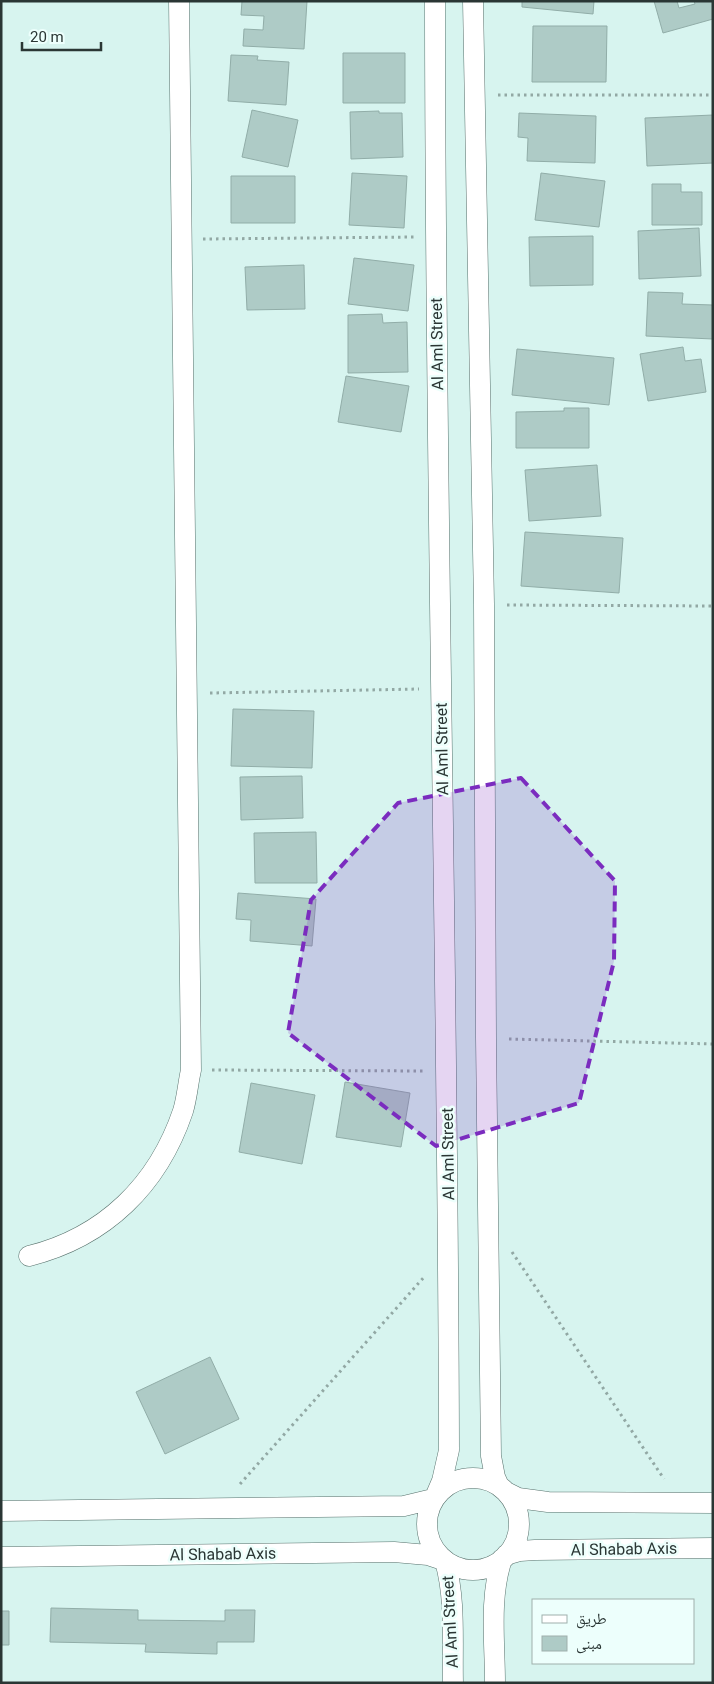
<svg xmlns="http://www.w3.org/2000/svg" width="714" height="1684" font-family="Roboto,'Noto Naskh Arabic',sans-serif">
<style>
.building{fill:#aecbc6;stroke:#91ada8}
.lines{fill:none;stroke-linecap:round;stroke-linejoin:round}
.minor-casing{stroke:#57716c;stroke-width:21}
.path{stroke:#92a8a4;stroke-width:3;stroke-dasharray:2.5 4;stroke-linecap:butt}
.minor{stroke:#fff;stroke-width:20}
.marked{fill:#7b2cbf;fill-opacity:0.2;stroke:#7b2cbf;stroke-width:4;stroke-dasharray:10 6;stroke-linejoin:round}
.labels{text-anchor:middle;dominant-baseline:central;stroke-width:5;stroke-linejoin:round;paint-order:stroke}
.street-label{font-size:16px;fill:#2a3634;stroke:#edfffc}
</style>
<rect width="100%" height="100%" fill="#d7f4ef"/>
<path class="building" d="M242,1h65l-3,48 -61,-3 1,-17 19,1 1,-14 -23,-1z
M522,1h72l-1,13 -71,-7z
M654,1h23l2,7 16,-4 -1,-3h19v18l-50,14z
M533,26h74l-1,56h-74z
M343,53h62v50h-62z
M231,55l27,1 -1,4 32,2 -3,43 -58,-4z
M252,110l46,10 -10,47 -46,-10z
M379,111v2h23l1,44 -52,2 -1,-47z
M519,113l77,3 -1,47 -68,-2 1,-23 -10,-1z
M713,115v48l-66,3 -2,-48z
M352,173l55,3 -3,52 -55,-3z
M541,173l64,8 -6,46 -64,-7z
M231,176h64v47h-64z
M652,184h29v8h21v33h-50z
M699,228l2,48 -62,3 -1,-48z
M593,236v49l-63,1 -1,-49z
M354,258l60,7 -6,46 -60,-7z
M304,265l1,44 -58,1 -2,-43z
M648,292l35,1 -1,11 31,1v34l-67,-3z
M382,314l1,9 24,-1 1,50 -60,1v-58z
M683,347l2,14 16,-2 5,33 -58,9 -8,-47z
M517,349l97,9 -5,47 -97,-10z
M346,376l63,10 -8,46 -63,-10z
M564,408h25v40h-73v-36l48,-1z
M597,465l4,51 -72,5 -4,-51z
M525,532l98,6 -4,55 -98,-7z
M233,709l81,2 -2,57 -81,-2z
M302,776l1,42 -62,2 -1,-43z
M316,832l1,51h-62l-1,-50z
M238,893l78,6 -4,47 -62,-5 1,-21 -15,-1z
M345,1082l65,11 -9,54 -65,-10z
M251,1083l64,12 -13,69 -63,-12z
M210,1357l29,62 -74,35 -29,-62z
M51,1608l87,2v10l87,1v-11h30l-1,32h-37v12l-72,-2 1,-8 -96,-2z
M1,1611h8v34h-8z"/>
<g class="lines">
<g class="minor-casing">
<path id="minor" d="M435,1c0,483 13,966 14,1449l-7,31 -6,14
M473,1l11,603 2,434 5,418 4,21 4,9
M29,1256c76,-19 129,-71 154,-145 4,-13 5,-28 8,-41l-12,-1069
M427 1524a46 46 0 1 1 92 0a46 46 0 1 1-92 0Z
M508,1493l10,5 30,4 165,1
M1,1511l403,-5 29,-7
M506,1555l14,-4 15,-1 178,-2
M1,1557l393,-5 34,3 15,5
M445,1561c11,39 7,82 8,122
M495,1683c0,-41 -6,-85 7,-124"/>
</g>
<path class="path" d="M498,95h215
M203,239l211,-2
M507,605l206,1
M210,693l209,-4
M509,1039l204,5
M212,1070l212,1
M512,1252l152,227
M240,1484l185,-208"/>
<use href="#minor" class="minor"/>
</g>
<path class="marked" d="M521,778l94,103 -1,80 -35,142 -143,43 -148,-113 23,-133 87,-97z"/>
<g class="labels">
<g class="street-label">
<text transform="translate(437 344) rotate(-91)">Al Aml Street</text>
<text transform="translate(442 749) rotate(-91)">Al Aml Street</text>
<text transform="translate(448 1154) rotate(-91)">Al Aml Street</text>
<text transform="translate(624 1549) rotate(-1)">Al Shabab Axis</text>
<text transform="translate(223 1554) rotate(-1)">Al Shabab Axis</text>
<text transform="translate(450 1622) rotate(-93)">Al Aml Street</text>
</g>
</g>
<rect width="714" height="1684" fill="none" stroke="#2a3634" stroke-width="5"/>
<rect x="532" y="1599" width="162" height="65" fill="#edfffc" stroke="#9fafac"/>
<rect x="542" y="1615" width="25" height="8" fill="#ffffff" stroke="#9fafac"/>
<text x="576" y="1624" font-size="15" fill="#2a3634">طريق</text>
<rect x="542" y="1636" width="25" height="15" fill="#aecbc6" stroke="#9fafac"/>
<text x="576" y="1649" font-size="15" fill="#2a3634">مبنى</text>
<path d="M22 42v8h79v-8" fill="none" stroke="#2a3634" stroke-width="2.5"/>
<text x="30" y="42" font-size="15" fill="#2a3634" stroke="#edfffc" stroke-width="4" paint-order="stroke">20 m</text>
</svg>
